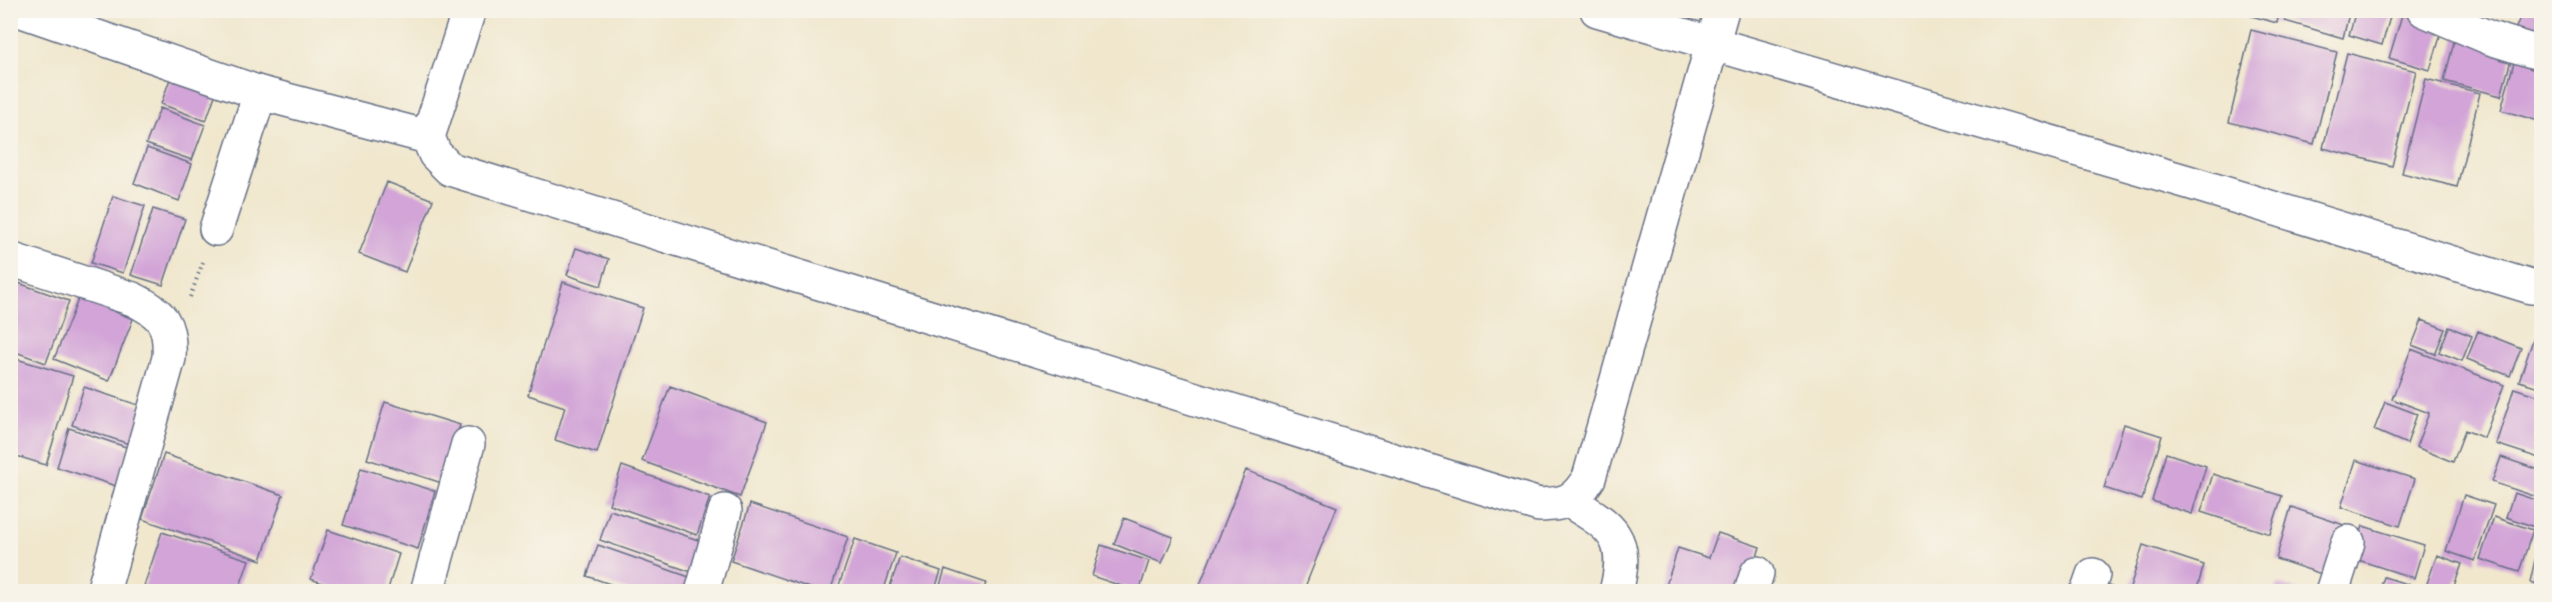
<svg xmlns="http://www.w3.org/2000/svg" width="2552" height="602" font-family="'Sorts Mill Goudy',serif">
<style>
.building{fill:#d2a4d7}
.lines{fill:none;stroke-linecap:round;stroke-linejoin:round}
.minor-casing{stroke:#666f85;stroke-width:36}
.path{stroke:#666f85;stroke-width:4;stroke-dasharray:1.5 4.5;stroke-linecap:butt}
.minor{stroke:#fff;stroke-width:33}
</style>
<rect width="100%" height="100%" fill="#f7f3e8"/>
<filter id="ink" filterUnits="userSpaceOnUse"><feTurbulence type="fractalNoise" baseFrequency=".0167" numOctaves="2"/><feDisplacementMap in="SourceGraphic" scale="12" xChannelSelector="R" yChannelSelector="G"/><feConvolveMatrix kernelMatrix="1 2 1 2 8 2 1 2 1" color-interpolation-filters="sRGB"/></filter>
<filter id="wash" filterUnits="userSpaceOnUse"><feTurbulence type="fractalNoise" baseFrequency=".008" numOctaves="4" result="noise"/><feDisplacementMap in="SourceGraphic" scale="24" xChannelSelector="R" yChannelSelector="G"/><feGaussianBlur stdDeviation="1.35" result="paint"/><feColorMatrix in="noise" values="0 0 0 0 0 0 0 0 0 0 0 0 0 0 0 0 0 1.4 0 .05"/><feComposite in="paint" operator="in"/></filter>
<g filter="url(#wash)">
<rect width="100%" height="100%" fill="#f0e7cd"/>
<g id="blocks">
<path class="building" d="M2245,10h35l-3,13 -33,-9z
M2288,10h62l-7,28 -58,-17z
M2356,10h36l-10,35 -33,-10z
M2523,10h19v31l-27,-11z
M2402,15l41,12 -13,43 -41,-12z
M2251,30l86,22 -23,92 -85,-22z
M2456,34l58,15 -13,47 -57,-15z
M2517,51l25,7v64l-41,-12z
M2347,53l69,18 -24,95 -69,-18z
M174,68l45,16 -13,37 -45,-17z
M2426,79l54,14 -23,94 -55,-14z
M160,108l45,17 -13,35 -46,-16z
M147,148l45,16 -13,37 -45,-18z
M387,182l46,18 -28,72 -46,-18z
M113,196l32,10 -22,67 -32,-10z
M153,209l32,10 -22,66 -32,-10z
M576,248l33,11 -8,27 -34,-11z
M10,280l59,21 -23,62 -36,-13z
M563,282l80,26 -46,145 -42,-13 10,-33 -37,-12z
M79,297l54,22 -24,62 -55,-22z
M2422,320l23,9 -10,25 -23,-9z
M2449,327l23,9 -10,25 -23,-9z
M2478,331l43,17 -11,28 -43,-17z
M2533,340l9,3v45l-23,-7z
M2411,349l93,36 -20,53 -19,-8 -12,32 -37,-15 13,-34 -37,-14z
M10,357l63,19 -27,89 -36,-11z
M670,386l97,36 -27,75 -98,-36z
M84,387l60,20 -12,38 -60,-20z
M2514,388l28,9v62l-46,-15z
M385,402l75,23 -18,58 -75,-24z
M2385,402l32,12 -10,30 -33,-14z
M2124,424l38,12 -20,64 -38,-12z
M69,428l60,20 -13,38 -59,-19z
M2166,453l40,13 -14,48 -40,-13z
M164,454l119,41 -22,65 -119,-41z
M2501,457l41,14 -2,27 -48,-16z
M2356,460l59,19 -15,47 -59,-19z
M622,466l88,31 -13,38 -88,-31z
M361,468l74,23 -17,58 -75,-24z
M1246,470l91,37 -34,85h-106z
M2213,474l69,22 -12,38 -69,-22z
M2514,493l28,9v16l-4,10 -32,-11z
M2464,495l30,10 -19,56 -29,-10z
M750,504l98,33 -18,55h-8l-91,-31z
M2291,507l53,18 -16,51 -52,-17z
M610,510l94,32 -10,31 -94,-33z
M2494,517l39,13 -14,42 -39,-13z
M1124,518l49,19 -11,26 -48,-19z
M2363,526l61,19 -10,33 -62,-20z
M328,530l71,24 -12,38h-40l-36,-13z
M162,532l87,28 -11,32h-96z
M1718,533l42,14 -14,45h-82l14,-44 31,10z
M855,539l41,14 -13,39h-35l-10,-4z
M2539,542l3,1v42l-12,-3z
M598,545l94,33 -5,14h-54l-46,-16z
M1101,545l48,16 -10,31 -47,-16z
M2143,545l61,20 -8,27h-56l-10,-4z
M2437,555l25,9 -10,28h-28z
M900,557l41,14 -7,21h-46z
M945,569l41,14 -3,9h-45z
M2384,577l36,11 -1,4h-40z
M2097,582l26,9v1h-29z
M2278,584l22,7v1h-25z"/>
</g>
</g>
<g filter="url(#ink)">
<use href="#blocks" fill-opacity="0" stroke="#666f85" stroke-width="1.5"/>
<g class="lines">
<g class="minor-casing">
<path id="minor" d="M19,10l241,83 168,44
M469,10l-41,127 7,17 15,15 1089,336c27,-1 35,-3 50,-27l133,-468
M1597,10l591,172 343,105
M2424,10l66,28 52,16
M216,229l44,-136
M10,259l123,40c30,15 38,25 36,59l-66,234
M1569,501c44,26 61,37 47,91
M427,592l41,-148
M702,592l23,-81
M1751,592l6,-19
M2087,592l6,-17
M2332,592l16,-50"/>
</g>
<path class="path" d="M190,297l13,-35"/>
<use href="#minor" class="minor"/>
</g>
</g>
<rect width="2552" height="602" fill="none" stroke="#f7f3e8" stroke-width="36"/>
</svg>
